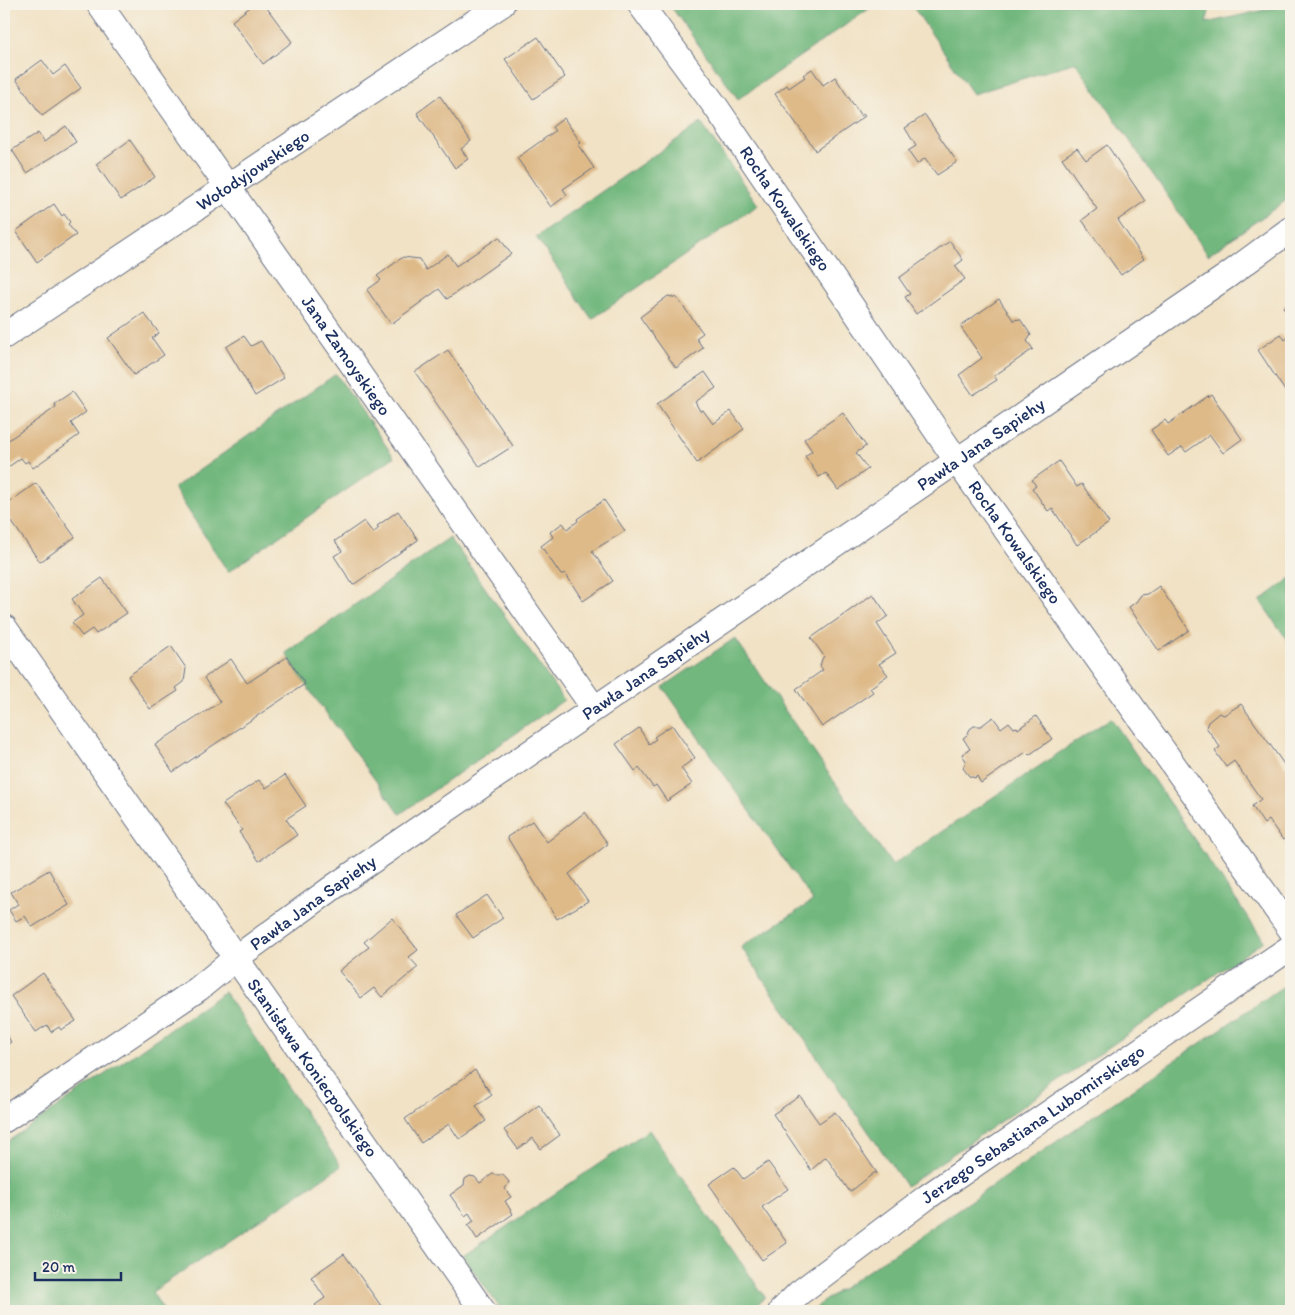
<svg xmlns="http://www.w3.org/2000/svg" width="1295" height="1315" font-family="Itim,sans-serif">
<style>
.forest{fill:#72b87e;stroke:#46746e}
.building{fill:#deba89}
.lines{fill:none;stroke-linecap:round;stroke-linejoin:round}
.street-casing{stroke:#666e82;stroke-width:27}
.street{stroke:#fff;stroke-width:25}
.labels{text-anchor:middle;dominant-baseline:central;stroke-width:4;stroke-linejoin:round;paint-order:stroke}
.street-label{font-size:18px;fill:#1b2f5e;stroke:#f7f3e8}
</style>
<rect width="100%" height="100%" fill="#f7f3e8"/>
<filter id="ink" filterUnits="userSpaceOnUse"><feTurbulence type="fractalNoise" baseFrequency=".02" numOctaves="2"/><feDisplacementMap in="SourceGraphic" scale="10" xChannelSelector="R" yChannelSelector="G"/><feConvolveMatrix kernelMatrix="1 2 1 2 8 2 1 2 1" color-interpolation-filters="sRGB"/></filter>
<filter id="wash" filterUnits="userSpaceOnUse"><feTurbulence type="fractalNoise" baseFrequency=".0096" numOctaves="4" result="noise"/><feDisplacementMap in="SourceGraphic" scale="20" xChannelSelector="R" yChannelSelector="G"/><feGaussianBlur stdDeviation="1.12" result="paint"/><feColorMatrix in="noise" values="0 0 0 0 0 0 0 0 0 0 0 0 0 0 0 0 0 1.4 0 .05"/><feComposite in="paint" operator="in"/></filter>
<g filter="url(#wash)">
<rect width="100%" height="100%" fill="#f1e2c5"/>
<path class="forest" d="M669,4h207l-138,95z
M911,4h300l-5,19 85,-19v193l-83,58 -132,-193 -103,32z
M701,123l57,82 -166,114 -56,-82z
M336,374l58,83 -166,115 -54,-84z
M450,538l114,162 -164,114 -95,-130 -19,-31z
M1291,578v67l-31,-44z
M735,638l157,227 219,-147 153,223 -358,245 -165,-239 72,-46 -150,-214z
M1291,981v330h-478l8,-8z
M224,992l117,174 -189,126 12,19h-160v-167z
M649,1130l116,167 -14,14h-249l-39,-55z"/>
<g id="blocks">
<path class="building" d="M254,4h10l28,38 -29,22 -31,-43z
M538,37l27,40 -32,22 -28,-40z
M42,60l11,15 12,-9 16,22 -39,28 -26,-37z
M812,69l11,16 12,-8 26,39 3,-2 1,2 -50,35 -1,-3 -39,-54 12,-9 2,3 16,-11 -2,-2z
M440,96l31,45 -10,8 7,10 -13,9 -38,-55z
M925,115l32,47 -20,13 -12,-17 -8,6 -9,-13 8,-5 -11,-18z
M564,118l17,25 -3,2 16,23 -31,21 4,6 -16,12 -34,-49 38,-27 -3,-4z
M66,126l10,16 -49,31 -15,-23 26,-17 6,9z
M130,140l25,37 -34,23 -25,-36z
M1107,145l38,56 -27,19 26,39 -23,16 -39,-55 15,-11 -35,-51 15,-10 9,12z
M54,204l8,12 2,-2 6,8 -2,2 8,11 -39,27 -21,-31z
M499,237l12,17 -64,45 -8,-10 -48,35 -24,-34 14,-10 -4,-4 26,-19 16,2 7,11 22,-16 8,12z
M950,241l13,19 -8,6 10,13 -49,35 -11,-17 5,-3 -11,-16z
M668,296l9,2 26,35 -7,5 7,10 -27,20 -36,-51z
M999,299l14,21 7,-1 11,16 -4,6 6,8 -39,27 3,4 -24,15 -14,-20 23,-17 -22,-32z
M1291,302v17l-8,-12z
M144,313l15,20 -7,5 12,17 -30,20 -26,-37z
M1281,334l4,6 6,-5v65l-33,-50z
M244,336l7,10 10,-5 23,37 -29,18 -29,-49z
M448,350l65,96 -33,21 -65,-95z
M705,372l11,16 -21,14 5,9 3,-1 10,14 18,-13 13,18 -47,34 -40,-59z
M72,392l14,20 -15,11 8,12 -46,33 -5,-7 -3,2 -4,-5 -17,12v-33l3,4 49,-34 -2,-3z
M1211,394l31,45 -19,14 -13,-18 -24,17 -4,-5 -14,9 -17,-26 14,-10 3,4z
M843,413l23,33 -10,7 12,16 -30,21 -12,-17 -7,4 -14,-21 7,-5 -8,-12z
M1059,461l18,26 5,-3 1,2 26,37 -32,22 -25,-37 -4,3 -16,-23 4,-2 -4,-6z
M36,483l39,54 -35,25 -36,-51v-5z
M604,500l21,31 -33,20 21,30 -30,20 -18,-28 -4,2 -20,-29 12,-9 -3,-5 13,-9 4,6 11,-8 -1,-2z
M398,511l20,29 -65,45 -19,-29 8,-5 -7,-10 29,-20 9,12 6,-5 -2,-2z
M102,578l25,35 -31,21 -4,-5 -10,7 -10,-13 11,-8 -11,-16z
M1159,586l30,44 -30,21 -30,-44 7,-5 5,-7 7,-1z
M873,594l15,22 -11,8 19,29 -17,11 9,11 -18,13 3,4 -51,35 -26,-38 27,-19 -3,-4 2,-7 2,-3 -13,-18z
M171,646l15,22 -2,14 -8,6 2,3 -28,18 -22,-33z
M287,657l18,27 -132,88 -18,-27 65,-43 -16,-24 27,-19 16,24z
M1241,704l50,70v62l-8,4 -14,-20 -5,4 -12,-18 9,-7 -27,-38 -8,6 -11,-16 5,-4 -14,-20 2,-5 11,-9 5,2z
M1036,716l16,23 -23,16 -3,-3 -45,31 -4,-7 -2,2 -6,-2 -6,-8 3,-7 -4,-7 8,-5 -7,-11 4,-3 3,-6 4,-3h7l12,-9 8,11 8,-6 5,6 3,-1 1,2z
M672,725l23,33 -14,10 11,16 -25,17 -11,-16 -3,2 -14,-19 -4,3 -19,-27 23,-16 10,16 7,-5 -2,-2z
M285,775l21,31 -20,13 11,16 -38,26 -20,-29 3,-2 -19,-26 36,-24 7,8z
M585,812l23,32 -39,30 19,27 -31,18 -50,-82 25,-16 15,21z
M49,870l20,35 -37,22 -7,-11 -9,5 -7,-11 9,-6 -7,-12z
M487,895l16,23 -30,20 -17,-23z
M392,918l26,32 -9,7 9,10 -36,30 -8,-9 -13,10 -22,-27 30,-24 -5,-5z
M43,973l33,48 -15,9 -2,-3 -8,5 -4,-7 -11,7 -25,-36z
M4,1031l7,11 -7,5z
M475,1070l17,25 -16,11 10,15 -27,18 -10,-15 -28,19 -16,-24z
M800,1096l19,27 16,-11 42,61h-3l-24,19 -24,-35 -15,13 -38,-56z
M539,1105l21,30 -19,14 -8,-11 -15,11 -14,-19z
M768,1162l20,27 -26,18 25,36 -25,17 -53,-76 25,-17 9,12z
M494,1173l1,2h8l6,7 -4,7 6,8 -6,4 8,13 -36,25 -9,-14 6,-4 -5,-8 -4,3 -15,-21 14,-10 1,-6 5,-3 5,1 5,6z
M344,1254l40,56 -2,1h-62l-5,-6 10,-7 -14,-21z"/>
</g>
</g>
<g filter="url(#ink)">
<use href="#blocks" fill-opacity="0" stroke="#666e82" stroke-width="1"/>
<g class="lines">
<g class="street-casing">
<g id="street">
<path id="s1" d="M99,4l495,704"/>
<path id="s2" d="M640,4l76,103 241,354 334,469"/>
<path id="s3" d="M4,336l498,-332"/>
<path id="s4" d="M4,627l479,684"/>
<path id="s5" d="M4,1120l194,-131 38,-31 99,-72 892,-610 64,-47"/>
<path id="s6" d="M781,1311l18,-18 128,-96 364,-250"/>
</g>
</g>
<use href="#street" class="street"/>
</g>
</g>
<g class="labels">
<g class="street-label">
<text stroke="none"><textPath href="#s3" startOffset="299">Wołodyjowskiego</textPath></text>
<text stroke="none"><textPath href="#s2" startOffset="251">Rocha Kowalskiego</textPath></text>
<text stroke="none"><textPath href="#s1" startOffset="430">Jana Zamoyskiego</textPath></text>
<text stroke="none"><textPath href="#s5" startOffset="1188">Pawła Jana Sapiehy</textPath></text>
<text stroke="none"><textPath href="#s2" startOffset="656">Rocha Kowalskiego</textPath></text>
<text stroke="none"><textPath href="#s5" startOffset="782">Pawła Jana Sapiehy</textPath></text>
<text stroke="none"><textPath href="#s5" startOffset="378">Pawła Jana Sapiehy</textPath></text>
<text stroke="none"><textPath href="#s4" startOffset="538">Stanisława Koniecpolskiego</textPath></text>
<text stroke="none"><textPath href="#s6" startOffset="314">Jerzego Sebastiana Lubomirskiego</textPath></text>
</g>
</g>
<rect width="1295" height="1315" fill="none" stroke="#f7f3e8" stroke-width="20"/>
<path d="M35 1272v8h86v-8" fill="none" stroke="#1b2f5e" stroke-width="2.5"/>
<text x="42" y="1272" font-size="15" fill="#1b2f5e" stroke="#f7f3e8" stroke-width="4" paint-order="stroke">20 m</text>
</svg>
